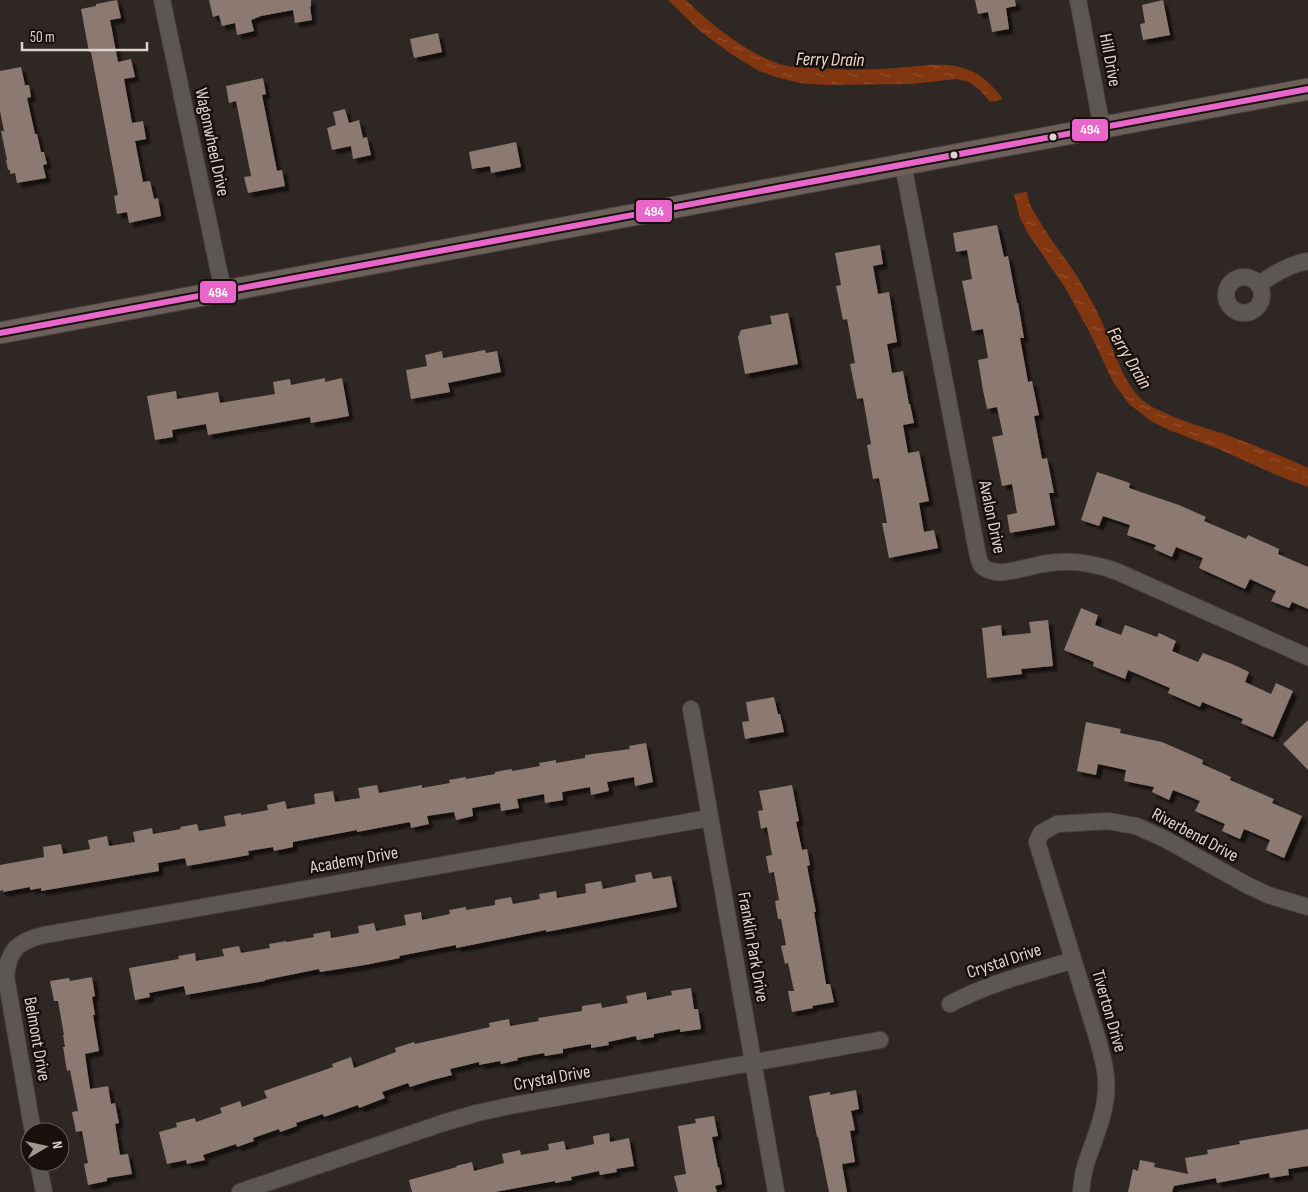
<svg xmlns="http://www.w3.org/2000/svg" width="1308" height="1192" font-family="'Sofia Sans Condensed',sans-serif">
<style>
.water{fill:url(#water-ripples)}
.building{fill:#8c7a72;filter:url(#shadow)}
.lines{fill:none;stroke-linecap:round;stroke-linejoin:round}
.minor-casing{stroke:#4b4340;stroke-width:18}
.major-casing{stroke:#4b4340;stroke-width:23}
.minor{stroke:#5d5754;stroke-width:16}
.major{stroke:#6d605b;stroke-width:21}
.bus-1-casing{stroke:#17100d;stroke-width:10}
.bus-1{stroke:#e866ca;stroke-width:6}
.bus-dot{fill:#ded3cf;stroke:#17100d;stroke-width:2}
.labels{text-anchor:middle;dominant-baseline:central;stroke-width:5;stroke-linejoin:round;paint-order:stroke}
.street-label{font-size:18px;fill:#ded3cf;stroke:#17100d}
.water-label{font-size:19px;font-style:italic;fill:#eed6cc;stroke:#17100d}
.line-badge{stroke:#17100d;stroke-width:2}
.badge-label{font-size:14px;text-anchor:middle;font-weight:bold;fill:#fff}
</style>
<defs>
<pattern id="water-ripples" width="26" height="14" patternUnits="userSpaceOnUse" patternTransform="scale(1.25)"><rect width="26" height="14" fill="#81360f"/><path d="M2 4q2-2 4 0t4 0M15 11q2-2 4 0t4 0" fill="none" stroke="#925231"/></pattern>
<filter id="shadow"><feDropShadow dx="4.5" dy="4.5" stdDeviation="1" flood-color="#0009"/></filter>
</defs>
<rect width="100%" height="100%" fill="#2f2723"/>
<path class="water" d="M668,0h18c25,25 67,58 101,66 9,2 18,1 27,2 27,2 55,2 83,0 24,-2 49,-7 72,2 14,5 25,18 34,29l-13,3 -9,-11 -12,-9 -12,-3 -46,5 -84,1 -27,-2 -24,-6 -17,-6 -28,-17 -31,-23z
M1027,192c2,14 5,16 12,28 11,20 26,37 38,56 9,15 17,29 24,44 12,25 19,57 39,78 14,15 66,30 87,37 27,10 55,21 81,33v19l-34,-13 -53,-24 -52,-20 -18,-9 -22,-17 -16,-22 -22,-47 -25,-46 -39,-57 -7,-14 -6,-24z"/>
<path class="building" d="M117,0l4,18 -11,2 8,42 13,-3 4,18 -11,2 8,44 11,-2 3,18 -11,2 8,41 7,-1 4,18 4,-1 3,18 -32,7 -2,-11 -10,2 -3,-18 4,-1 -27,-143h-2l-8,-43 15,-3v-2z
M209,0h102v7h-1l2,13 -17,3 -2,-13 -32,6 -10,4 3,11 -17,4 -2,-12 -13,3 -3,-11 -6,2z
M975,0h40l1,6 -10,2 3,21 -17,3 -4,-20 -10,2z
M1163,0l7,35 -27,5 -3,-16 5,-1 -3,-18z
M438,33l4,19 -28,6 -4,-19z
M21,67l4,18h4l2,12 -4,1 8,36h2l4,18h3l3,12 -4,1 3,13 -29,5 -2,-10 -5,1v-4h-2l-2,-10h1l-6,-29h3l-4,-20v-40z
M263,78l3,16 -4,1 15,76 5,-1 3,16 -37,7 -4,-16 7,-1 -15,-75 -7,2 -3,-17z
M345,109l4,14 10,-3 4,18 4,-1 4,18 -18,4 -2,-13 -19,4 -5,-22 9,-3 -3,-13z
M516,142l5,25 -30,6 -1,-7 -18,3 -3,-17z
M997,225l7,32 4,-1 9,47h1l6,35h-4l8,44 4,-1 7,34 -5,1 8,43 5,-1 7,35h-5l6,32 -45,8 -3,-18 10,-2 -5,-29 -10,2 -6,-30 -4,-19 11,-2 -6,-28 -10,2 -4,-19 -5,-30 10,-2 -5,-29 -11,2 -10,-50 10,-2 -5,-29 -11,2 -3,-19z
M880,245l3,19 -10,2 5,28 11,-2 8,50 -10,2 5,29 11,-2 6,33h1l4,19 -11,2 5,28 11,-2 10,50 -10,2 5,29 10,-2 4,18 -49,10 -7,-35h5l-8,-45 -6,1 -6,-34 4,-1 -8,-46 -6,1 -7,-35 5,-1 -8,-44 -4,1 -7,-34 5,-1 -6,-32z
M788,313l10,51 -53,10 -7,-37 3,-7 31,-6 -2,-8z
M485,350l1,3 11,-2 4,21 -53,11 2,9 -39,7 -5,-29 21,-4 -2,-11 17,-4 1,7z
M325,378v4l17,-4 7,38 -38,7 -1,-6 -102,18 -2,-11 -34,6 1,7 -18,3 -8,-44 29,-5 1,8 41,-7 2,11 55,-9 -2,-12 17,-3 1,6z
M1097,472l33,11 -1,5 50,17 27,12 -2,4 42,18 2,-4 31,14 -1,5 30,13v42l-16,-7 -3,6 -18,-7 5,-10 -26,-12 -5,10 -46,-21 4,-10 -27,-11 -4,10 -18,-8 2,-4 -29,-10 3,-10 -27,-9 -4,10 -18,-6z
M1081,608l17,7 -3,10 26,10 4,-10 32,12 2,-4 17,8 -4,10 26,11 5,-9 29,11 17,8 -4,10 26,12 5,-11 17,8 -20,46 -32,-14 2,-4 -41,-17 -2,5 -32,-14 2,-5 -42,-18 -3,9 -32,-13 1,-4 -30,-12z
M1048,620l5,46 -32,3 1,5 -35,4 -5,-50 19,-3 1,11 29,-3 -2,-11z
M774,697l4,17h2l4,18 -39,7 -3,-17 7,-1 -3,-19z
M1308,720v50l-25,-26z
M1086,722l35,7 -1,4 42,9 41,18 -1,4 29,13 -1,3 44,19 -2,4 30,13 -18,42 -18,-8 4,-10 -26,-11 -4,10 -18,-8 3,-7 -30,-13 5,-10 -27,-11 -4,10 -17,-8 2,-5 -30,-6 2,-11 -28,-6 -2,11 -19,-4z
M646,743l7,39 -18,4 -1,-9 -27,5 2,9 -18,4 -1,-8 -28,5 1,8 -18,3 -1,-9 -27,5 2,9 -18,3 -1,-8 -28,5 1,8 -17,4 -2,-8 -27,4 2,8 -18,4 -1,-6 -53,10v-2l-64,12v5l-19,4 -1,-4 -25,4 1,4 -62,11 -2,-8 -27,5 1,8 -118,20v-3l-11,2v-3l-27,5v-2l-3,1v-26l44,-8 -1,-10 18,-3 2,10 27,-5 -2,-9 19,-4 2,10 26,-4 -2,-10 19,-4 1,6 28,-5 -1,-2 17,-3 2,7 27,-5 -2,-10 17,-3v2l27,-5 -1,-5 18,-4 2,8 28,-5 -1,-10 19,-3 2,11 25,-4 -2,-10 19,-3 2,8 43,-8v3l28,-5 -1,-3 17,-3v2l29,-5v-2l17,-3v2l28,-5 -1,-3 17,-3v3l29,-5v-3l45,-6 -1,-3z
M792,785l7,36 -3,1 6,28 5,-1 3,16 -3,1 9,46h-2l12,72h4l4,18 -22,4 1,2 -21,4 -4,-21h6l-6,-28 -3,1 -4,-18 5,-1 -5,-26h-3l-3,-18 4,-1 -5,-28 -5,1 -3,-17 6,-1 -5,-28 -6,2 -3,-18 5,-1 -4,-19z
M651,872l2,7 18,-3 6,31 -131,25v-2l-90,18v-3l-57,11 1,2 -35,7 -45,7 -1,-3 -54,11v1l-79,14 -2,-9 -35,7 1,4 -15,3 -6,-32 50,-9 -1,-3 17,-3 1,8 28,-5 -2,-7 17,-3 2,7 29,-5 -1,-4 17,-3 1,1 27,-5 -1,-3 17,-3 1,7 28,-5 -1,-7 16,-3 2,8 30,-6 -2,-10 17,-3 1,8 28,-6 -1,-4 17,-3v3l29,-5v-5l16,-3 2,7 27,-5 -1,-5 17,-3 1,7 29,-5 -1,-9 16,-3 2,8 33,-7 -1,-7z
M92,977l3,19 -3,1 3,18h-2l6,36 -14,3 5,35 18,-3 3,18 4,-1 4,20 -4,1 5,31 8,-1 4,20 -25,4v3l-19,4 -4,-21 4,-1 -6,-32 -6,1 -4,-20 6,-1 -8,-41 -3,1 -4,-24h2l-2,-12h1l-6,-34h-4l-4,-20 19,-3 1,3z
M691,988l3,21h4l3,20 -21,3v-3l-26,5v3l-17,3 -1,-4 -28,6 1,3 -18,3v-4l-28,5v4l-18,3 -1,-3 -27,5 1,2 -17,4 -1,-3 -21,4v-3l-29,7 2,6 -20,5 -22,7 -2,-4 -26,9 3,6 -26,10 -1,-3 -34,12 -1,-3 -27,9 1,3 -17,6 -1,-3 -26,9 1,3 -17,6 -1,-3 -33,11 2,5 -18,4 -1,-4 -19,4 -8,-32 18,-5 -1,-4 19,-5 1,4 26,-9 -2,-5 20,-7 2,6 25,-9 -3,-7 69,-24 -1,-3 19,-7 3,11 42,-16 -1,-4 19,-6 1,2 75,-17 -1,-4 20,-4 1,7 29,-5 -1,-3 44,-7v-5l19,-3 1,5 26,-5 -2,-7 20,-4 1,8 25,-5 -1,-4z
M856,1090l3,19 -8,2 4,19 -5,1 5,31 -13,2 5,28h-18l-11,-55h-1l-8,-41 21,-4v3z
M714,1116l4,20 -6,1 6,31 1,-1 3,17 -7,2 2,6h-39l-4,-16 12,-2 -8,-48 18,-3 -1,-4z
M1308,1129v37l-20,3 1,6 -19,3 -1,-5 -52,10 -1,-5 -42,8 -2,6h-44l5,-23 5,2 2,-11 15,3 -1,4 34,7 -3,-16 23,-4 -1,-4 33,-6 -1,-3z
M609,1133l1,9 19,-4 5,28 -18,3 1,3 -17,3 -1,-4 -28,6 1,3 -17,3v-2l-60,11h-83l-3,-12 48,-13 -1,-1 16,-4 2,9 30,-8 -2,-9 18,-4 1,5 28,-5 -1,-6 16,-3 2,9 28,-6 -1,-8z"/>
<g class="lines">
<g class="minor-casing">
<path id="minor" d="M162,0l61,291
M1078,0l24,128
M903,164l75,392c1,3 2,8 4,10 5,5 16,7 22,6 19,-2 38,-10 57,-10 21,-1 38,3 57,10l190,85
M1226 295a18 18 0 1 1 36 0a18 18 0 1 1-36 0Z
M1259,284c15,-10 31,-20 49,-23
M691,709l85,483
M950,1004c38,-21 82,-31 123,-44
M33,1132l-27,-155c2,-27 12,-36 38,-42l666,-117
M38,1162l6,30
M240,1192l203,-69 34,-10 32,-7 371,-66
M1081,1192c1,-10 2,-21 6,-31 7,-22 17,-43 19,-67 2,-20 -4,-39 -9,-57l-60,-195 4,-9 16,-9 51,-3 28,5 29,13 80,45 23,11 40,12"/>
</g>
<g class="major-casing">
<path id="major" d="M0,333l1308,-244"/>
</g>
<use href="#minor" class="minor"/>
<use href="#major" class="major"/>
<g class="bus-1-casing">
<path id="bus-1" d="M0,333l1308,-244"/>
</g>
<use href="#bus-1" class="bus-1"/>
</g>
<g class="bus-dot">
<circle cx="1053" cy="137" r="4.5"/>
<circle cx="954" cy="155" r="4.5"/>
</g>
<g class="labels">
<g class="street-label">
<text transform="translate(1110 60) rotate(79)">Hill Drive</text>
<text transform="translate(212 142) rotate(78)">Wagonwheel Drive</text>
<text transform="translate(992 517) rotate(78)">Avalon Drive</text>
<text transform="translate(1195 835) rotate(28)">Riverbend Drive</text>
<text transform="translate(354 860) rotate(-10)">Academy Drive</text>
<text transform="translate(753 947) rotate(80)">Franklin Park Drive</text>
<text transform="translate(1004 961) rotate(-18)">Crystal Drive</text>
<text transform="translate(1109 1011) rotate(74)">Tiverton Drive</text>
<text transform="translate(37 1039) rotate(80)">Belmont Drive</text>
<text transform="translate(552 1078) rotate(-10)">Crystal Drive</text>
</g>
<g class="water-label">
<text transform="translate(830 60) rotate(1)">Ferry Drain</text>
<text transform="translate(1129 358) rotate(59)">Ferry Drain</text>
</g>
</g>
<g class="line-badge">
<rect x="1071" y="118" width="38" height="24" rx="5" fill="#e866ca"/>
<rect x="635" y="199" width="38" height="24" rx="5" fill="#e866ca"/>
<rect x="199" y="280" width="38" height="24" rx="5" fill="#e866ca"/>
</g>
<g class="badge-label">
<text x="1090" y="134">494</text>
<text x="654" y="216">494</text>
<text x="218" y="297">494</text>
</g>
<g transform="translate(45 1147) rotate(81)"><circle r="24" fill="#17100d" stroke="#675e5b"/>
<path d="M0-4L9 19L0 12L-9 19Z" fill="#a19793"/>
<text y="-8" font-size="14" font-weight="bold" text-anchor="middle" fill="#ded3cf">N</text>
</g>
<path d="M22 42v8h125v-8" fill="none" stroke="#ded3cf" stroke-width="2.5"/>
<text x="30" y="42" font-size="15" fill="#ded3cf" stroke="#17100d" stroke-width="4" paint-order="stroke">50 m</text>
</svg>
